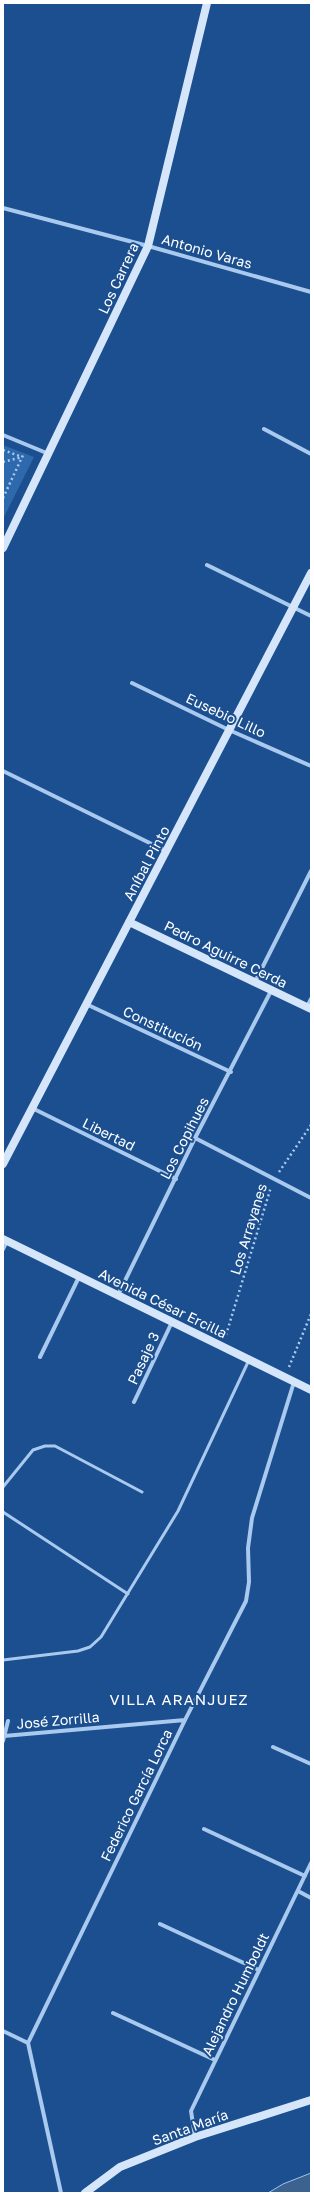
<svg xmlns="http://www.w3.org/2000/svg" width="314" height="2196" font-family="'Golos Text',sans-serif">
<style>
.green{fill:#2e69ad}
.water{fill:#3c6290;stroke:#9cc4f0}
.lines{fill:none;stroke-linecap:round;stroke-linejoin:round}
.path{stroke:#a9c9ee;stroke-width:2.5;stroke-dasharray:2 3;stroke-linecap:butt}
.lane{stroke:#a9c9ee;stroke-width:3}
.street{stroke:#a9c9ee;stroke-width:4}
.secondary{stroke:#d6e6fa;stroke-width:8}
.labels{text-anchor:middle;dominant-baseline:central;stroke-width:4;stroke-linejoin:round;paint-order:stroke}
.street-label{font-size:14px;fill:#fff;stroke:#1b4f8f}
.neighbourhood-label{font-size:15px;letter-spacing:1px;fill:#fff;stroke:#1b4f8f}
</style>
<rect width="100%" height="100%" fill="#1b4f8f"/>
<path class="green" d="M3,445l31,12 -31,62z"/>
<path class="water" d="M311,2173v20h-43l15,-9z"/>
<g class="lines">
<path class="path" d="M3,450l19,7
M3,462l19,-5
M3,498l21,-45
M279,1172l32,-47
M226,1335l45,-148
M289,1367l22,-53"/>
<path class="lane" d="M3,1487l30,-37 12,-4h10l87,46
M3,1512l125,82
M3,1660l75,-9 12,-4 11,-10 77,-126 71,-151"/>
<path class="street" d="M3,208l145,38 163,46
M264,429l47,25
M3,435l46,19
M207,565l104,51
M132,683l97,47 82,36
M3,771l163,80
M255,982l56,-111
M86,1004l145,68
M307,1007l4,-8
M32,1108l144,71
M195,1138l116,60
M3,1249l4,-8
M118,1295l77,-157 76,-147
M40,1357l39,-80
M134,1402l38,-80
M4,1736l181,-16
M3,1741l5,-20
M273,1747l38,17
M204,1829l101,47
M298,1891l13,7
M160,1924l99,46
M113,2013l102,47
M3,2031l25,12
M195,2137l-4,-26 120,-248
M61,2193l-33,-150 157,-323 61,-119 3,-19 -1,-34 4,-30 42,-136"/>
<path class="secondary" d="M3,548l145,-302 59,-243
M129,922l182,87
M3,1164l308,-591
M3,1239l308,151
M85,2193l35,-26 75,-30 116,-37"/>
</g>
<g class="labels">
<g class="street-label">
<text transform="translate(207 251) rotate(16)">Antonio Varas</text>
<text transform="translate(118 278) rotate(-65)">Los Carrera</text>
<text transform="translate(226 715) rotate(25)">Eusebio Lillo</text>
<text transform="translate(146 863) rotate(-62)">Aníbal Pinto</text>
<text transform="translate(226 954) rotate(26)">Pedro Aguirre Cerda</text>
<text transform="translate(163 1028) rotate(25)">Constitución</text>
<text transform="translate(109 1134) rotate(26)">Libertad</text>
<text transform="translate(184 1138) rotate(-63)">Los Copihues</text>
<text transform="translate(248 1229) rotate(-73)">Los Arrayanes</text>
<text transform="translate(163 1303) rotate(26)">Avenida César Ercilla</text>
<text transform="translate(143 1358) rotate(-65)">Pasaje 3</text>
<text transform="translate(58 1720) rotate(-5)">José Zorrilla</text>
<text transform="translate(136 1795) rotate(-64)">Federico García Lorca</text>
<text transform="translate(235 1994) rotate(-64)">Alejandro Humboldt</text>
<text transform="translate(190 2127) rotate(-20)">Santa María</text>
</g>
<g class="neighbourhood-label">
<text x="179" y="1699">VILLA ARANJUEZ</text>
</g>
</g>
<rect width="314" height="2196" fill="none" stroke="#ffffff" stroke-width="8"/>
</svg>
